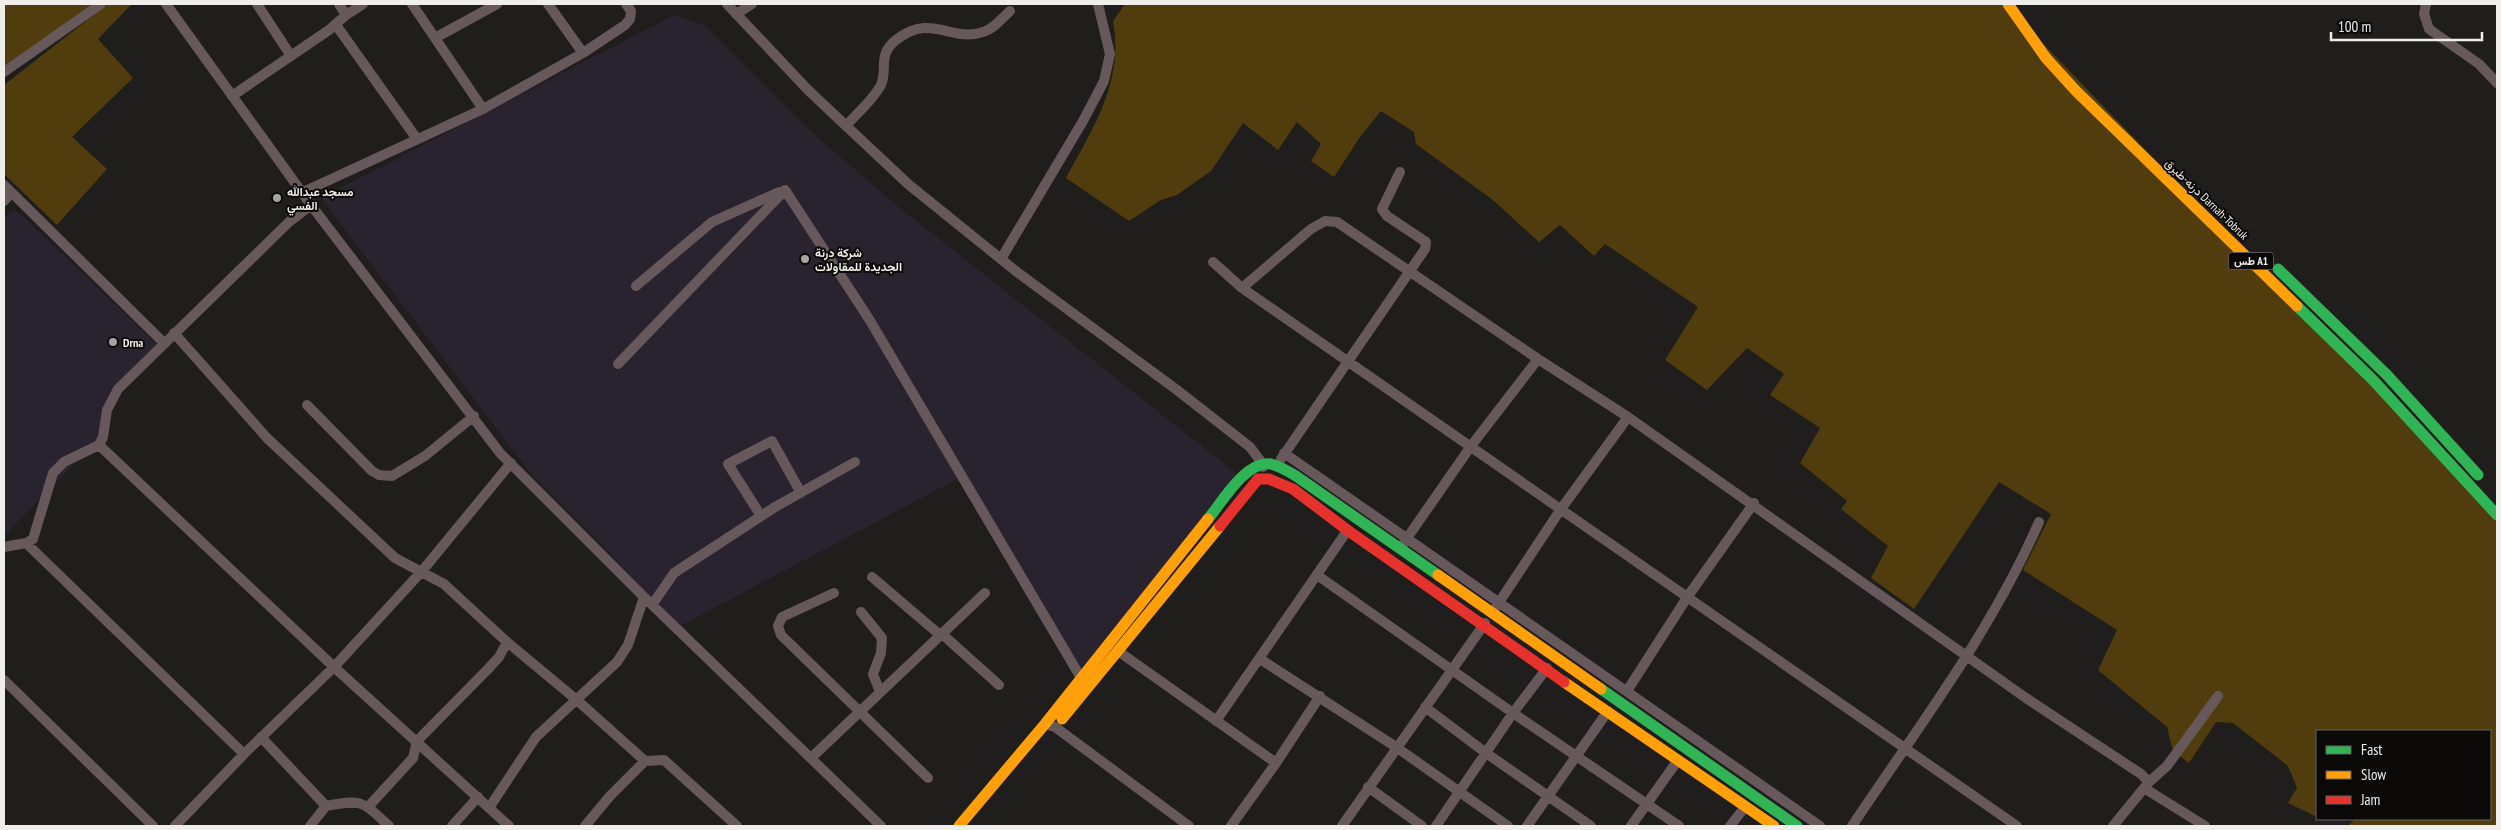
<svg xmlns="http://www.w3.org/2000/svg" width="2501" height="830" font-family="'PT Sans Narrow',Vazirmatn,sans-serif">
<style>
.commercial{fill:#29222f}
.green{fill:#503c0c}
.lines{fill:none;stroke-linecap:round;stroke-linejoin:round}
.street{stroke:#67585b;stroke-width:10}
.fast{stroke:#30b455;stroke-width:11}
.slow{stroke:#ff9f0a;stroke-width:11}
.jam{stroke:#e5322d;stroke-width:11}
.poi-dot{fill:#a7a5a3;stroke:#0a0907;stroke-width:2}
.labels{text-anchor:middle;dominant-baseline:central;stroke-width:4;stroke-linejoin:round;paint-order:stroke}
.shield{fill:#0a0907;stroke:#aba9a7;stroke-width:1}
.shield-label{font-size:11px;font-weight:bold;fill:#f0eeeb}
.poi-label{font-size:12px;font-weight:bold;fill:#f0eeeb;stroke:#0a0907;text-anchor:start}
.street-label{font-size:12px;fill:#f0eeeb;stroke:#0a0907}
</style>
<rect width="100%" height="100%" fill="#201e1c"/>
<path class="commercial" d="M674,15l30,10 105,105 87,75 340,268 -158,205 -117,-201 -283,150 -78,-84 -68,-68 -211,-277z
M13,211l8,3 141,135 -42,42 -23,49 -93,96v-319z"/>
<path class="green" d="M4,4h91l-91,62z
M108,4h24l-34,35 35,39 -61,59 35,32 -50,56 -53,-51v-89z
M1125,4h880l341,354 151,162v306h-149l7,-7h135v-88h-173v86l-29,-14 9,-15 -9,-22 -55,-43 -17,-1 -27,41 -16,-12 -6,-24 -69,-57 19,-40 -94,-60 28,-56 -52,-32 -85,127 -43,-31 17,-32 -47,-37 6,-8 -47,-38 20,-35 -50,-33 14,-21 -37,-26 -40,42 -42,-30 33,-53 -93,-63 -11,12 -34,-31 -21,17 -46,-42 -77,-56 -2,-12 -33,-21 -21,26 -26,40 -23,-16 10,-17 -24,-22 -19,28 -35,-27 -32,48 -34,24 -16,5 -32,21 -63,-43c28,-52 58,-96 47,-157z"/>
<g class="lines">
<path class="street" d="M166,4l145,201
M257,4l34,52
M339,4l7,11
M412,4l71,105
M548,4l35,49
M727,4l81,86 100,94 109,88 160,118 73,57 12,16 1,4
M2426,4l-2,10 5,15 50,35 18,19
M736,14l16,-10
M336,25l81,114
M435,38l62,-34
M4,72l97,-68
M232,96l97,-66 17,-15 17,-11
M846,126c11,-13 27,-26 35,-41 7,-16 -4,-30 15,-45 36,-28 54,3 87,-8 11,-3 19,-14 27,-21
M4,185l160,158
M785,190l84,129 215,364
M301,193l182,-84 100,-56 42,-28 5,-6 1,-8 -5,-7
M4,201l7,-8
M1001,259l82,-138 21,-40 6,-27 -12,-50
M1213,262l29,26 775,538
M636,286l76,-64 67,-30
M1242,288l69,-59 14,-8 12,1 201,137 90,58 398,281 115,76 8,8 -36,44
M174,333l93,105 128,120 49,26 63,58 71,59 67,60 19,-1 73,66
M618,364l167,-174
M307,405l65,66 7,4 13,1 33,-20 49,-40
M99,445l235,222 175,159
M1284,453l536,373
M1281,459l144,-210 1,-7 -39,-26 -5,-7 18,-37
M761,516l-33,-52 44,-23 29,52
M26,543l218,211
M1403,544l68,-98 67,-87
M4,547l22,-4 7,-4 20,-66 11,-11 35,-17 4,-8 4,-27 11,-21 171,-167 22,-17 189,248 144,144 237,229
M1317,575l196,138 166,113
M872,577l68,58
M834,593l-52,24 -4,9 3,9 147,143
M652,605l22,-32 101,-66 80,-45
M1496,607l65,-98 67,-92
M861,612l21,26 -1,15 -8,21 7,18
M942,634l57,51
M1118,651l158,112
M1260,659l136,88 112,79
M4,680l149,146
M1627,691l61,-95 66,-93
M1425,707l61,46 105,73
M1216,721l131,-190
M1045,724l10,3 134,99
M261,737l65,69c37,-7 36,-5 63,20
M811,758l174,-165
M2149,782l18,-16 51,-70
M1368,787l54,39
M2144,788l61,38
M368,807l45,-49 4,-17 71,-72 11,-12 8,-15
M489,808l47,-71 81,-75 11,-17 16,-48
M175,826l69,-72 90,-87 88,-96 89,-108
M310,826l16,-20
M452,826l26,-29
M585,826l25,-30 35,-35
M1231,826l45,-63 44,-67
M1342,826l143,-203
M1436,826l77,-113 34,-45
M1527,826l81,-115
M1631,826l47,-66
M1730,826l15,-19
M1852,826c66,-99 139,-194 187,-304"/>
<path class="fast" d="M2278,269l109,106 91,100
M2297,306l76,74 124,135
M1208,519c14,-17 38,-59 63,-55 9,2 17,7 25,12l142,99
M1601,689l196,137"/>
<path class="slow" d="M2008,4l38,54 30,33 221,215
M1438,575l163,114
M1564,682l210,144
M1062,719l158,-193
M959,826l86,-102 163,-205"/>
<path class="jam" d="M1220,526l38,-47h11l24,10 57,43 214,150"/>
</g>
<g class="poi-dot">
<circle cx="277" cy="198" r="5"/>
<circle cx="805" cy="259" r="5"/>
<circle cx="113" cy="342" r="5"/>
</g>
<g class="labels">
<rect class="shield" x="2228.5" y="252.5" width="45" height="17" rx="4"/>
<g class="shield-label">
<text x="2251" y="261">طس A1</text>
</g>
<g class="poi-label">
<text x="287" y="191">مسجد عبدالله<tspan x="287" dy="14">الفسي</tspan></text>
<text x="815" y="252">شركة درنة<tspan x="815" dy="14">الجديدة للمقاولات</tspan></text>
<text x="123" y="342">Drna</text>
</g>
<g class="street-label">
<text transform="translate(2207 199) rotate(44)">درنه-طبرق Darnah-Tobruk</text>
</g>
</g>
<rect width="2501" height="830" fill="none" stroke="#f0eeeb" stroke-width="10"/>
<rect x="2316" y="730" width="175" height="90" fill="#0a0907" stroke="#666562"/>
<rect x="2326" y="746" width="25" height="8" fill="#30b455" stroke="#666562"/>
<text x="2361" y="755" font-size="15" fill="#f0eeeb">Fast</text>
<rect x="2326" y="771" width="25" height="8" fill="#ff9f0a" stroke="#666562"/>
<text x="2361" y="780" font-size="15" fill="#f0eeeb">Slow</text>
<rect x="2326" y="796" width="25" height="8" fill="#e5322d" stroke="#666562"/>
<text x="2361" y="805" font-size="15" fill="#f0eeeb">Jam</text>
<path d="M2331 32v8h151v-8" fill="none" stroke="#f0eeeb" stroke-width="2.5"/>
<text x="2338" y="32" font-size="15" fill="#f0eeeb" stroke="#0a0907" stroke-width="4" paint-order="stroke">100 m</text>
</svg>
